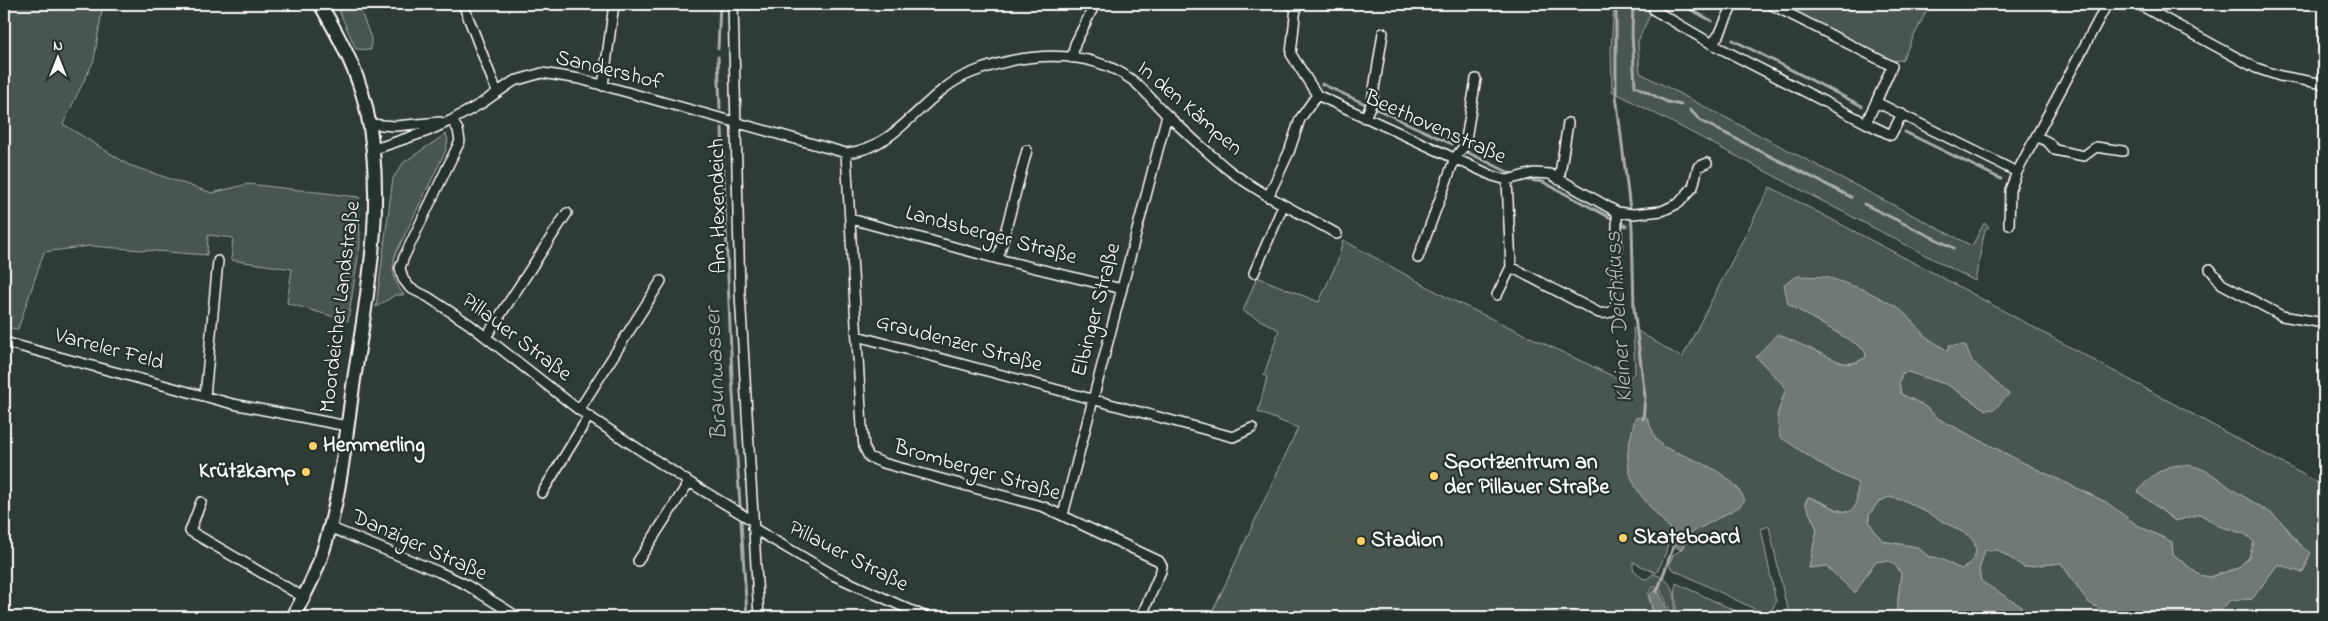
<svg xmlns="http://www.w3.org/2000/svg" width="2328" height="621" font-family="'Indie Flower',sans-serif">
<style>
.green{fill:#4a544f;stroke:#a4aaa7}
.water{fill:#707975;stroke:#a9afac;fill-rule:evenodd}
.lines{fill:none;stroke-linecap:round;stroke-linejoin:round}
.stream{stroke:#a9afac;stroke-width:3}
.minor-casing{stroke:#fff;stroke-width:12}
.secondary-casing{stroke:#fff;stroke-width:16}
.minor{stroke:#26332d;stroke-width:9}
.secondary{stroke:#26332d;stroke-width:12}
.poi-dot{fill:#ffd166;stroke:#26332d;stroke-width:2}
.labels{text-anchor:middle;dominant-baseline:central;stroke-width:4.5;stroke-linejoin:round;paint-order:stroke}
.street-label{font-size:22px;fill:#fff;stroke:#26332d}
.poi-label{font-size:22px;font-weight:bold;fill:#fff;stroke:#26332d;text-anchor:start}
.water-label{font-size:24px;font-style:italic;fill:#b8bcba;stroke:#26332d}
</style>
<rect width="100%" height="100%" fill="#2f3b35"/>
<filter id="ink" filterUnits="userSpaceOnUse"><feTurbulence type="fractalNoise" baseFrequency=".02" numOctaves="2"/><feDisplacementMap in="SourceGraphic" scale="10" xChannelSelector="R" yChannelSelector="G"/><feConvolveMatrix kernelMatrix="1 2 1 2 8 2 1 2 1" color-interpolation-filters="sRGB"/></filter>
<g filter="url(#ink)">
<path class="green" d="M4,4h99l-9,56 -31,64 66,41 83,28 36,-9 111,13 1,48 -12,76 -61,-18 5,-34 -61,-9 2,-22 -25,-3 -1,20 -117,-9 -46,6 -26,77 -14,-2z
M336,4h22l13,34v12l-15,-1z
M1614,4h41l-17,37 2,32 332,173 12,-23 5,4 -4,2 -10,52 -363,-190 -1,-42z
M1779,4h151l-28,56 -11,1z
M446,134l2,6 -3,12 -50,103c-3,17 -2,26 9,40h-9l-19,12 17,-129 11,-16z
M1770,187l188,99 366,200v131h-109l15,-17 22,-1 26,-35 24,9 5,-8 -1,-14c-11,-9 -15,-21 -25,-29 -13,-13 -33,-22 -48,-32 -8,-5 -14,-12 -22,-16 -29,-16 -54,-9 -73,18l37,29 25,-7 19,12 26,8 9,8 -5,15 -11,11 -29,9 -10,-2 -26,-21 -1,-12 -35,-17 -31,-23 -82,-39 -85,-44 -16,-14 -22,-11 -2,-11 3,-10 6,-1 40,13 38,25v-35l-14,-14 -7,-16 -17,6 -19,-12 -30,-31 -111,-4 70,41 7,6 1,6c-10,6 -17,8 -29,4l-51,27 -9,28 25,36 23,15 33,16 -2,23 -7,6c-15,-1 -26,-12 -41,-15l-3,6 12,26 -8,39 17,-2 29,26 20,-30c16,-2 16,-2 26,11l-5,44h-104l-7,-17 -16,-74 -8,3 15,73 -4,8 -7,4 -91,-44 -5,-4 4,-11 8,-5 10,-17 32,-19 -12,-45 -47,-22 -29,-29c-2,12 -7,26 -7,38 0,32 23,50 41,72 0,18 -4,30 -13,45l-23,-11v7l9,9 5,1 6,-5c18,4 25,20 21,37l-3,1 -12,-25h-6l-5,7 6,23h-444l88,-189 -40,-16 9,-35 -3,-2 15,-45 -36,-19 14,-34 62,25 19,-42 5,-20 105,58 177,84 10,-10 -2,-44 49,30z
M1889,497l17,4 62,34c13,11 9,26 -6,34 -12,-3 -20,-13 -33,-12l-12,-10 -34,-6 -8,-9 -6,-11v-6l9,-13z
M1985,550h13l26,17 37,-4 27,39 26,15h-100l8,-10 -41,-25 -2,-12z
M1676,583l66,31 4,3h-21l-11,-6c-14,2 -22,8 -37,6 -1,-4 -2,-30 -1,-34z"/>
<path class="water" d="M1798,276l29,1 38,13 34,18 30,31 19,12 1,-5 16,-1 7,16 37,33 -14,15 -9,1 -38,-25 -40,-13 -6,1 -3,10 2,11 22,11 16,14 85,44 82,39 31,23 35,17 1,12 26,21 11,2 28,-9 11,-11 5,-15 -9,-8 -26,-8 -19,-12 -24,7 -38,-29c19,-27 47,-36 75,-17 9,5 16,13 25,18 14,9 33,18 44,30 10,11 14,22 29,30l-9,20 -24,-9 -26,35 -22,1 -15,17h-3l-3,-4 -7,4h-88l-26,-15 -27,-39 -37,4 -26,-17h-13l-6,20 2,11 41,26 -8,10h-118l5,-44c-9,-13 -10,-13 -26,-11l-20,31 -29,-27 -17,2 8,-39 -12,-26 4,-6 31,14 9,1 7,-6 2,-23 -33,-16 -45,-30 -3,-21 9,-28 -30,-31 21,-23 68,30 11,-1 10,-6 -1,-6 -7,-6 -70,-41 -4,-20zM1889,497l17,4 62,34c13,11 9,26 -6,34 -12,-3 -20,-13 -33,-12l-12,-10 -34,-6 -8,-9 -6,-11v-6l9,-13z
M1646,416l10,23 8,8c29,13 67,23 81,53l-6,7 -48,26 -10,17c-10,-5 -11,-10 -12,-22 -18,-22 -42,-40 -41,-72 0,-12 5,-26 7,-38z
M1657,588l14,29h-17l-5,-22z"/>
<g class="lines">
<path class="stream" d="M1616,4v91l16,131 2,83 11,88 -2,22
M1633,4l-1,30 3,52 32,16 14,3
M1680,4l32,17
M1733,40l129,66
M718,49l2,-45
M718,57l2,52
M1322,84l130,60
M1690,110l11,11 150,76
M722,128l10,249 15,240
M1905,132l96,47
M1467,152l49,24
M1522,179l21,3 83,44
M1864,204l90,44
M1657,592l18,-50"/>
<g class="minor-casing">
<path id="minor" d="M463,4l34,88
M733,4l7,290 19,323
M1288,4l8,3 -5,47 26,41
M1770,4l122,62 -16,36
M2138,4l118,64 24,8 44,8
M1654,10l58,34 154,79 10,-21 141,70
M1712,44l8,-11 13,-29
M1072,58l3,-14 20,-40
M603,86l11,-82
M1365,118l7,-16 11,-69
M452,120l6,10 2,11 -56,116 -4,11 3,11 7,9 18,9 41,27 110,86 110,72 64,39
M1866,123l25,12 11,-21
M369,124l26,2 45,-4
M2036,136l12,6 7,8 29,6 12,-9 27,4
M372,150l56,-19 24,-11 30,-17 32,-22 28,-8 38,6 266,74c53,-4 78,-62 125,-80 50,-20 115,-27 161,7 13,10 23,24 35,35 19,18 39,36 59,53 35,27 73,44 111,66
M846,153l16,274 2,20 5,10 14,6 161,44 115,54 3,5 -1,5 -20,46
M1507,180l4,87 88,46c9,1 15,0 18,-10v-91
M1559,180l9,-57
M1268,197l21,-45 11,-33 17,-24 176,81 14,4 27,-7 16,1 67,38 16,2 29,-3 17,-8 14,-16 5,-20 9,-4
M851,219l147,40 124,30
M2009,225l1,-35 7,-18 90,-168
M1418,258l37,-100 10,-13 11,-66
M998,259l29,-109
M2210,269l12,15 60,32 42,7
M1254,273l29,-67
M1497,295l14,-28
M857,336l376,101 19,-9
M486,337l81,-124
M4,342l229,62 114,22
M205,396l13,-135
M579,410l82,-129
M542,493l47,-77
M201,502l-11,29 113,66
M1063,515l104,-400
M329,527l110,45 26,12 53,33
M753,528l82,48 91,41
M638,561l51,-79"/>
</g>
<g class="secondary-casing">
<path id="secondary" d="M293,617c7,-14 16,-29 22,-44 25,-60 30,-135 40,-200 14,-88 31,-177 11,-266 -9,-37 -27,-71 -46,-103"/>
</g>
<use href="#minor" class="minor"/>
<use href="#secondary" class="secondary"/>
</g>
</g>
<g class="poi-dot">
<circle cx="313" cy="446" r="5"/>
<circle cx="306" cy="472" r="5"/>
<circle cx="1434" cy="476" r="5"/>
<circle cx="1623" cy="538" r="5"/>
<circle cx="1361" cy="541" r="5"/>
</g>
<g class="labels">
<g class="street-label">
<text transform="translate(609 71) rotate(14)">Sandershof</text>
<text transform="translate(1189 109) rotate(41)">In den Kämpen</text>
<text transform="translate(1435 128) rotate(24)">Beethovenstraße</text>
<text transform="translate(719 206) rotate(-91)">Am Hexendeich</text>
<text transform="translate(991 236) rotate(15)">Landsberger Straße</text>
<text transform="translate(341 307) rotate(-83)">Moordeicher Landstraße</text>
<text transform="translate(1097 310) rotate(-75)">Elbinger Straße</text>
<text transform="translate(516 338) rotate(37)">Pillauer Straße</text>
<text transform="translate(959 344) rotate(15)">Graudenzer Straße</text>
<text transform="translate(109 350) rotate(15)">Varreler Feld</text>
<text transform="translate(977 471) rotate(16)">Bromberger Straße</text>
<text transform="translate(419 546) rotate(24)">Danziger Straße</text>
<text transform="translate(848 557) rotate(27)">Pillauer Straße</text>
</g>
<g class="poi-label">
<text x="323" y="446">Hemmerling</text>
<text x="1444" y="463">Sportzentrum an<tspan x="1444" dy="25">der Pillauer Straße</tspan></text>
<text x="296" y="472" text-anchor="end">Krützkamp</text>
<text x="1633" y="538">Skateboard</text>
<text x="1371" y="541">Stadion</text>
</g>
<g class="water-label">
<text transform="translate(1620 317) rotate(-94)">Kleiner Deichfluss</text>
<text transform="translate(717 374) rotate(-93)">Braunwasser</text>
</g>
</g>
<rect width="2328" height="621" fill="none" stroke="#26332d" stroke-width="20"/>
<rect x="10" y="10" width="2308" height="601" fill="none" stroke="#fff" stroke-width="2" filter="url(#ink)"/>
<g transform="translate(58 58)" stroke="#26332d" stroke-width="4" paint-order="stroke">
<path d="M0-4L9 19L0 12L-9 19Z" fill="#ffffff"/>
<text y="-8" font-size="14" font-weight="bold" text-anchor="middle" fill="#ffffff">N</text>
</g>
</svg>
